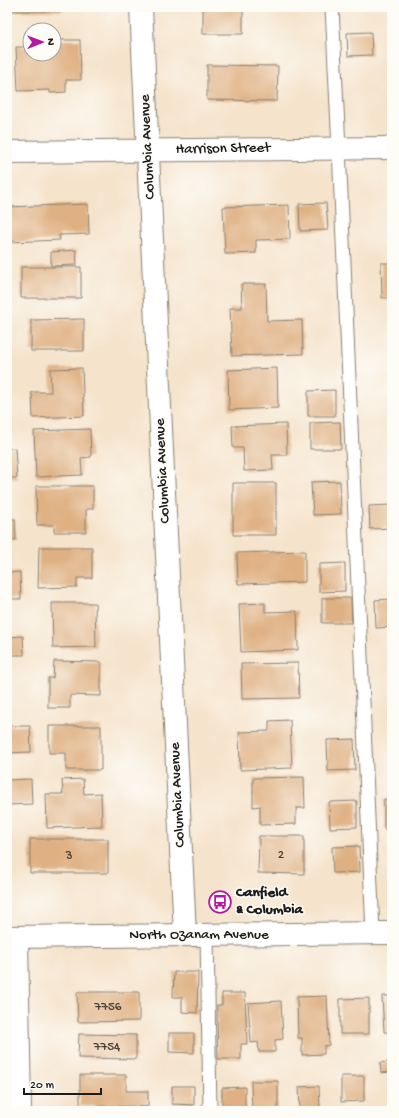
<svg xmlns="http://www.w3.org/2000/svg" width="399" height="1118" font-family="'Gochi Hand',sans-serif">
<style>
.building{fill:#dfb082}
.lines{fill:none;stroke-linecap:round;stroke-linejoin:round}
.service-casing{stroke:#888074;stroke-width:15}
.minor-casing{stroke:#888074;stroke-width:24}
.tertiary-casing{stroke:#888074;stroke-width:24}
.service{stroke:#fff;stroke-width:13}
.minor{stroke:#fff;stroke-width:22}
.tertiary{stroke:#fff;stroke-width:22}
.labels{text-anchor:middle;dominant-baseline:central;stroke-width:3;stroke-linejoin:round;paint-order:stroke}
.number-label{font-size:13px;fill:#4d4136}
.street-label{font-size:15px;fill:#1c1c1c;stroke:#fdfcf7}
.poi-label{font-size:15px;font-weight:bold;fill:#1c1c1c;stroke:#fdfcf7;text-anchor:start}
</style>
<rect width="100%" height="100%" fill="#fdfcf7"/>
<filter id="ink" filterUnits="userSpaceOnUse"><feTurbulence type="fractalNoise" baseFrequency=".025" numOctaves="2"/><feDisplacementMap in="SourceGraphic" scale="8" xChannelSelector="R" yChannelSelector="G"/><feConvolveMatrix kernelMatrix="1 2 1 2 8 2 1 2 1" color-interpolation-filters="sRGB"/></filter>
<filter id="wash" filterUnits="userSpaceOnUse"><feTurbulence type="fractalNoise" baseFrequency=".012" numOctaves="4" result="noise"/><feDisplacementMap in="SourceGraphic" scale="16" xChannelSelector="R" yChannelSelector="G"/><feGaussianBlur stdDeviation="0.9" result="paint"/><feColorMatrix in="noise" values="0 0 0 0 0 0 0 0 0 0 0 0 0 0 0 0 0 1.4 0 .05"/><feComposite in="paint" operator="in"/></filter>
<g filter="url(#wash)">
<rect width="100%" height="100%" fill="#f5e3cb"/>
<g id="blocks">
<path class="building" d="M7,7h56l-1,4h-55z
M203,7h40v27h-40z
M371,32l1,23 -24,1 -1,-23z
M54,40h26l1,40h-15v12l-16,1v-3l-32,1 -2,-44h14v7h24z
M207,65l71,1 -1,35 -70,-1z
M326,203l2,27 -28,1 -1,-27z
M88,204l1,30 -30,1 1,5 -50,2 -1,-10h-2v-25z
M289,205l1,34 -34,1v13l-31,1 -2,-47z
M76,250l1,15 -26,1v-14z
M381,263h11v35h-10z
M21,267h60v31h-60z
M241,284h25l1,37 35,-1 1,34 -71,2 -2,-48h12z
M84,319v32h-53v-31z
M82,368l2,48 -51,2 -1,-26h19l-1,-23z
M277,368l1,40 -49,2 -1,-40z
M335,390v26h-27v-25z
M340,422l1,27h-31v-26z
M286,424l1,31h-15l1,15 -29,1 -1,-23h-10l-1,-22z
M90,429l1,28 -10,1 1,17 -46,2 -2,-46z
M15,448l2,30h-10v-29z
M340,481l1,33 -28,1 -2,-33z
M233,483h43v52h-43z
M36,486h57v23h-7v23h-32v-7h-17z
M392,505v23l-22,1 -1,-23z
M7,519h8l1,21h-9z
M39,547h53v31h-15v9l-39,1z
M305,551v31l-67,2 -1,-31z
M345,563v28l-26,1v-28z
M20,572l1,27h-14v-26z
M322,598h29l1,25h-30z
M392,599v28l-16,1 -1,-28z
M52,603h43l1,44 -43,1z
M265,603v9l32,-1 1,39 -57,2 -2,-48z
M23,636l1,19h-17v-18z
M54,661l47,1v34l-31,-1v13h-22v-30h5z
M298,663l1,35 -57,1 -1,-35z
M290,720l2,48 -52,2 -1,-38 30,-1v-10z
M7,726h23l1,26 -24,1z
M49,726h52v44h-35v-17h-17z
M354,739l1,31 -27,1 -1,-31z
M304,777l1,31h-9v16l-36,1v-19l-7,1v-29z
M31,779l1,25 -25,1v-25z
M83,779l1,15 17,-1 1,33 -55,2 -1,-34h17l-1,-14z
M384,799h8v30h-8z
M357,801v26l-27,1 -1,-26z
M259,836h45v38l-46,-1z
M30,839h78v34h-78z
M359,846l1,26 -27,1 -1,-26z
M174,972h24l-1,41 -15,-1v-15h-9z
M77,992h62v29l-61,1z
M222,993h23l2,51h-6v15h-23l-1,-54h5z
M327,996l2,49 -5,1v8l-22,1v-17h-4l-1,-41z
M382,996h10v36h-8z
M369,998v36h-29v-35z
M281,1001l2,38 -8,1v12h-16l-1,-10 -7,1 -3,-40z
M169,1033h25v20l-25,-1z
M79,1034l57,1v24l-58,-1z
M389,1062l1,10 -9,1 -1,-10z
M80,1075h46v16h22v16l-68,-1z
M341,1076h23v25l-23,1z
M251,1081h27v30h-26z
M172,1086h22v19l-22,-1z
M319,1086l1,23 -20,1 -1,-23z
M245,1087v24h-23v-23z"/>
</g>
</g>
<g filter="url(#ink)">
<use href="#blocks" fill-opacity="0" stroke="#888074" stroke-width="1"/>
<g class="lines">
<g class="service-casing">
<path id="service" d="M332,7l7,141 34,785
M207,935l3,176"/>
</g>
<g class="minor-casing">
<path id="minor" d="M141,7l44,928
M7,152l385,-4
M17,937l3,174"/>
</g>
<g class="tertiary-casing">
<path id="tertiary" d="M7,937l385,-4"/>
</g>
<use href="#service" class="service"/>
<use href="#minor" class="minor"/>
<use href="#tertiary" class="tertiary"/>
</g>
</g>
<defs>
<g id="bus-ring" transform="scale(1.15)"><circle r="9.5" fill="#fdfcf7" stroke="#b5179e" stroke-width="1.5"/><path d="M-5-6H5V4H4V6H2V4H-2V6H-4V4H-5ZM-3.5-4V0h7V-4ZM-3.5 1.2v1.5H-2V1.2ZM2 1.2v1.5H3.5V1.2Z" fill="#b5179e"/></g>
</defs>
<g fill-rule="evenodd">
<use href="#bus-ring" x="220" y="902"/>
</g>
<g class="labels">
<g class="number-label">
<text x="281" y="855">2</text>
<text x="69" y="856">3</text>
<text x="108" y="1007">7756</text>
<text x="107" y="1047">7754</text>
</g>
<g class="street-label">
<text transform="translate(148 147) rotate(-93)">Columbia Avenue</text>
<text transform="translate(223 149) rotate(-1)">Harrison Street</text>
<text transform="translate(163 471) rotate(-93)">Columbia Avenue</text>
<text transform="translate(178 795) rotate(-93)">Columbia Avenue</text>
<text x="199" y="935">North Ozanam Avenue</text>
</g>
<g class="poi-label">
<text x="236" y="893">Canfield<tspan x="236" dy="17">&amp; Columbia</tspan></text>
</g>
</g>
<rect width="399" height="1118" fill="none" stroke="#fdfcf7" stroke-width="24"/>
<g transform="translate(42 42) rotate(89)"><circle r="19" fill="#fdfcf7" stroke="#a3a29f"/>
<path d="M0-3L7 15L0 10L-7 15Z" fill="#b5179e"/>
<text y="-6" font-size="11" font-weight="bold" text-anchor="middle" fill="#1c1c1c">N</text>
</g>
<path d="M24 1088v6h77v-6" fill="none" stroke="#1c1c1c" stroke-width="2"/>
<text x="30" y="1088" font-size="12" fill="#1c1c1c" stroke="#fdfcf7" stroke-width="3" paint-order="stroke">20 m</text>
</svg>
